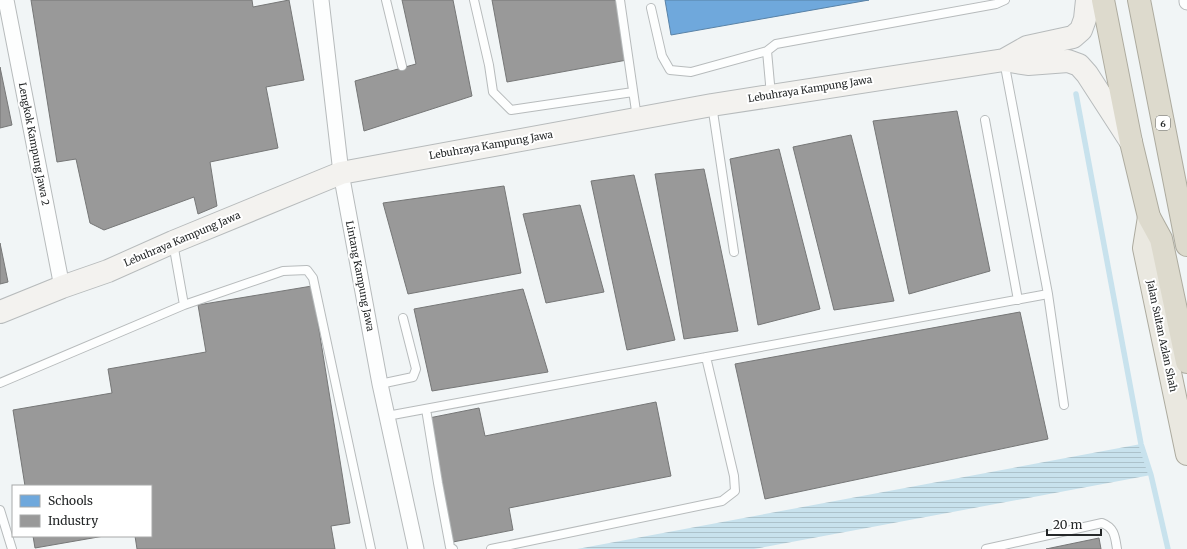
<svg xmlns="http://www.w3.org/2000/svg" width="1187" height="549" font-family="Merriweather,serif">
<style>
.water{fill:url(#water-rules)}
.schools{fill:#6fa8dc;stroke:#5982a6}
.industry{fill:#999;stroke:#767777}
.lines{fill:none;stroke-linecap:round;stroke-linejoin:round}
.stream{stroke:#c8e2ed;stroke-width:5.5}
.lane-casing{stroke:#b7bbbc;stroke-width:10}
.street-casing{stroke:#b7bbbc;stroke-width:17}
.secondary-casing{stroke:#b7bbbc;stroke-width:24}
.primary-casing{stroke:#adab9f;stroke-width:24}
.highway-casing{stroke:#adab9f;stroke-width:24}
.lane{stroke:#fdfefe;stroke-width:8}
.street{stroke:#fdfefe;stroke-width:15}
.secondary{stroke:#f3f2ef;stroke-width:22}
.primary{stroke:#eae8e0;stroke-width:22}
.highway{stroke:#dddacd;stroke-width:22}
.labels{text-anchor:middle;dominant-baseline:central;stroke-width:4;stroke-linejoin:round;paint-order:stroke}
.shield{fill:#fff;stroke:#666869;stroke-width:1}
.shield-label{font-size:9px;font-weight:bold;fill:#252829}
.street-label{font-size:10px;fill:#252829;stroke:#fff}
</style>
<defs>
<pattern id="water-rules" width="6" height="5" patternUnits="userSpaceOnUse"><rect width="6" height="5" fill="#c8e2ed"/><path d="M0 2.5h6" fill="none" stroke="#acc2cb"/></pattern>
</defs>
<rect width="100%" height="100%" fill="#f1f5f6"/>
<path class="water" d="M1141,444l10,31 -397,74h-177z"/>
<path class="schools" d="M665,0h204l-198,35z"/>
<path class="industry" d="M31,0h221l1,7 36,-7 15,80 -38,7 12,61 -68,14 7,44 -19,8 -4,-17 -90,33 -14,-7 -14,-64 -19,3z
M402,0h51l19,96 -108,35 -9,-50 61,-17z
M492,0h124l11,60 -120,22z
M0,67l12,58 -12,3z
M957,111l33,160 -81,23 -36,-173z
M851,135l43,166 -60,9 -41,-163z
M779,149l41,160 -62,16 -28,-166z
M704,169l34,162 -54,8 -29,-165z
M634,175l41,165 -48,10 -36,-169z
M504,186l17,87 -113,21 -25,-91z
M580,205l24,87 -58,11 -23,-89z
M0,243l8,39 -8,2z
M312,286l38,237 -19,3 4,23h-198l-2,-13h16v-50h-126l-12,-76 99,-17 -4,-24 98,-17 -8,-47z
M523,289l25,83 -116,19 -18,-82z
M1020,312l28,127 -283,60 -30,-135z
M656,402l15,74 -162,32 4,22 -60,12 -24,-124 50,-10 6,28z
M33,536h71l-69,12z
M1099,538l2,11h-55z"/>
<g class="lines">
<path class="stream" d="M1076,94l65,350 10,31 17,74"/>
<g class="lane-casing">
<path id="lane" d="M386,0l16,66
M474,0l15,65 4,27 18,18 122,-18
M620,0l17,118
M651,8l11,48 8,14 21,2 76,-21
M1004,61l44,233 16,111
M771,95l-4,-44 9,-7 220,-40 9,-4
M712,105l22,147
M985,120l33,180
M173,243l11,62
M0,383l184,-78 99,-34 24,-1 6,8 58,271
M380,384l33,-7 3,-8 -13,-51
M426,409l12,74 12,64 3,2
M387,416l661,-122
M0,510l12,39
M491,549l231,-48 13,-10 -1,-15 -28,-119
M986,549l116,-26c13,5 13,14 15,26"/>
</g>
<g class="street-casing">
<path id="street" d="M6,0l56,287
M321,0l20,173 39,211 36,165
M1187,0v2"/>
</g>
<g class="secondary-casing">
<path id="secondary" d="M1004,60l23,-13 46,-10 8,-7 4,-11 2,-19
M0,312l62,-25 46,-16 65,-29 168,-69 371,-68 292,-45 24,4 40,-3 11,4 8,9 44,68"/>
</g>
<g class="primary-casing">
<path id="primary" d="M1149,217l-5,31 43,206"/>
</g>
<g class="highway-casing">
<path id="highway" d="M1103,0l28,142 18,75 12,22 26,123
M1139,0l48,245"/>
</g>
<use href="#lane" class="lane"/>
<use href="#street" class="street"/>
<use href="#secondary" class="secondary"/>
<use href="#primary" class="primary"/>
<use href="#highway" class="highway"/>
</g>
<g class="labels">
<rect class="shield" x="1156" y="116" width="14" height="14" rx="3"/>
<g class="shield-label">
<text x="1163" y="123">6</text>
</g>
<g class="street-label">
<text transform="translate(810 89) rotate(-9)">Lebuhraya Kampung Jawa</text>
<text transform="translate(34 144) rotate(79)">Lengkok Kampung Jawa 2</text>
<text transform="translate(491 145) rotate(-10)">Lebuhraya Kampung Jawa</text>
<text transform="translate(182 239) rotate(-23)">Lebuhraya Kampung Jawa</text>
<text transform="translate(360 276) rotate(79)">Lintang Kampung Jawa</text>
<text transform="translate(1162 336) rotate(78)">Jalan Sultan Azlan Shah</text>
</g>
</g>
<rect x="12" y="485" width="140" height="52" fill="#ffffff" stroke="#a8a9a9"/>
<rect x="20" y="495" width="20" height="12" fill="#6fa8dc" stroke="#a8a9a9"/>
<text x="48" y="505" font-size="12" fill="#252829">Schools</text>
<rect x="20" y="515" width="20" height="12" fill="#999999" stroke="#a8a9a9"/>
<text x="48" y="525" font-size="12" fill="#252829">Industry</text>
<path d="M1047 529v6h54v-6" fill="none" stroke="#252829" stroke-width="2"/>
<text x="1053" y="529" font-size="12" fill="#252829" stroke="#ffffff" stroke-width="3" paint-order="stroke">20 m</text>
</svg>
